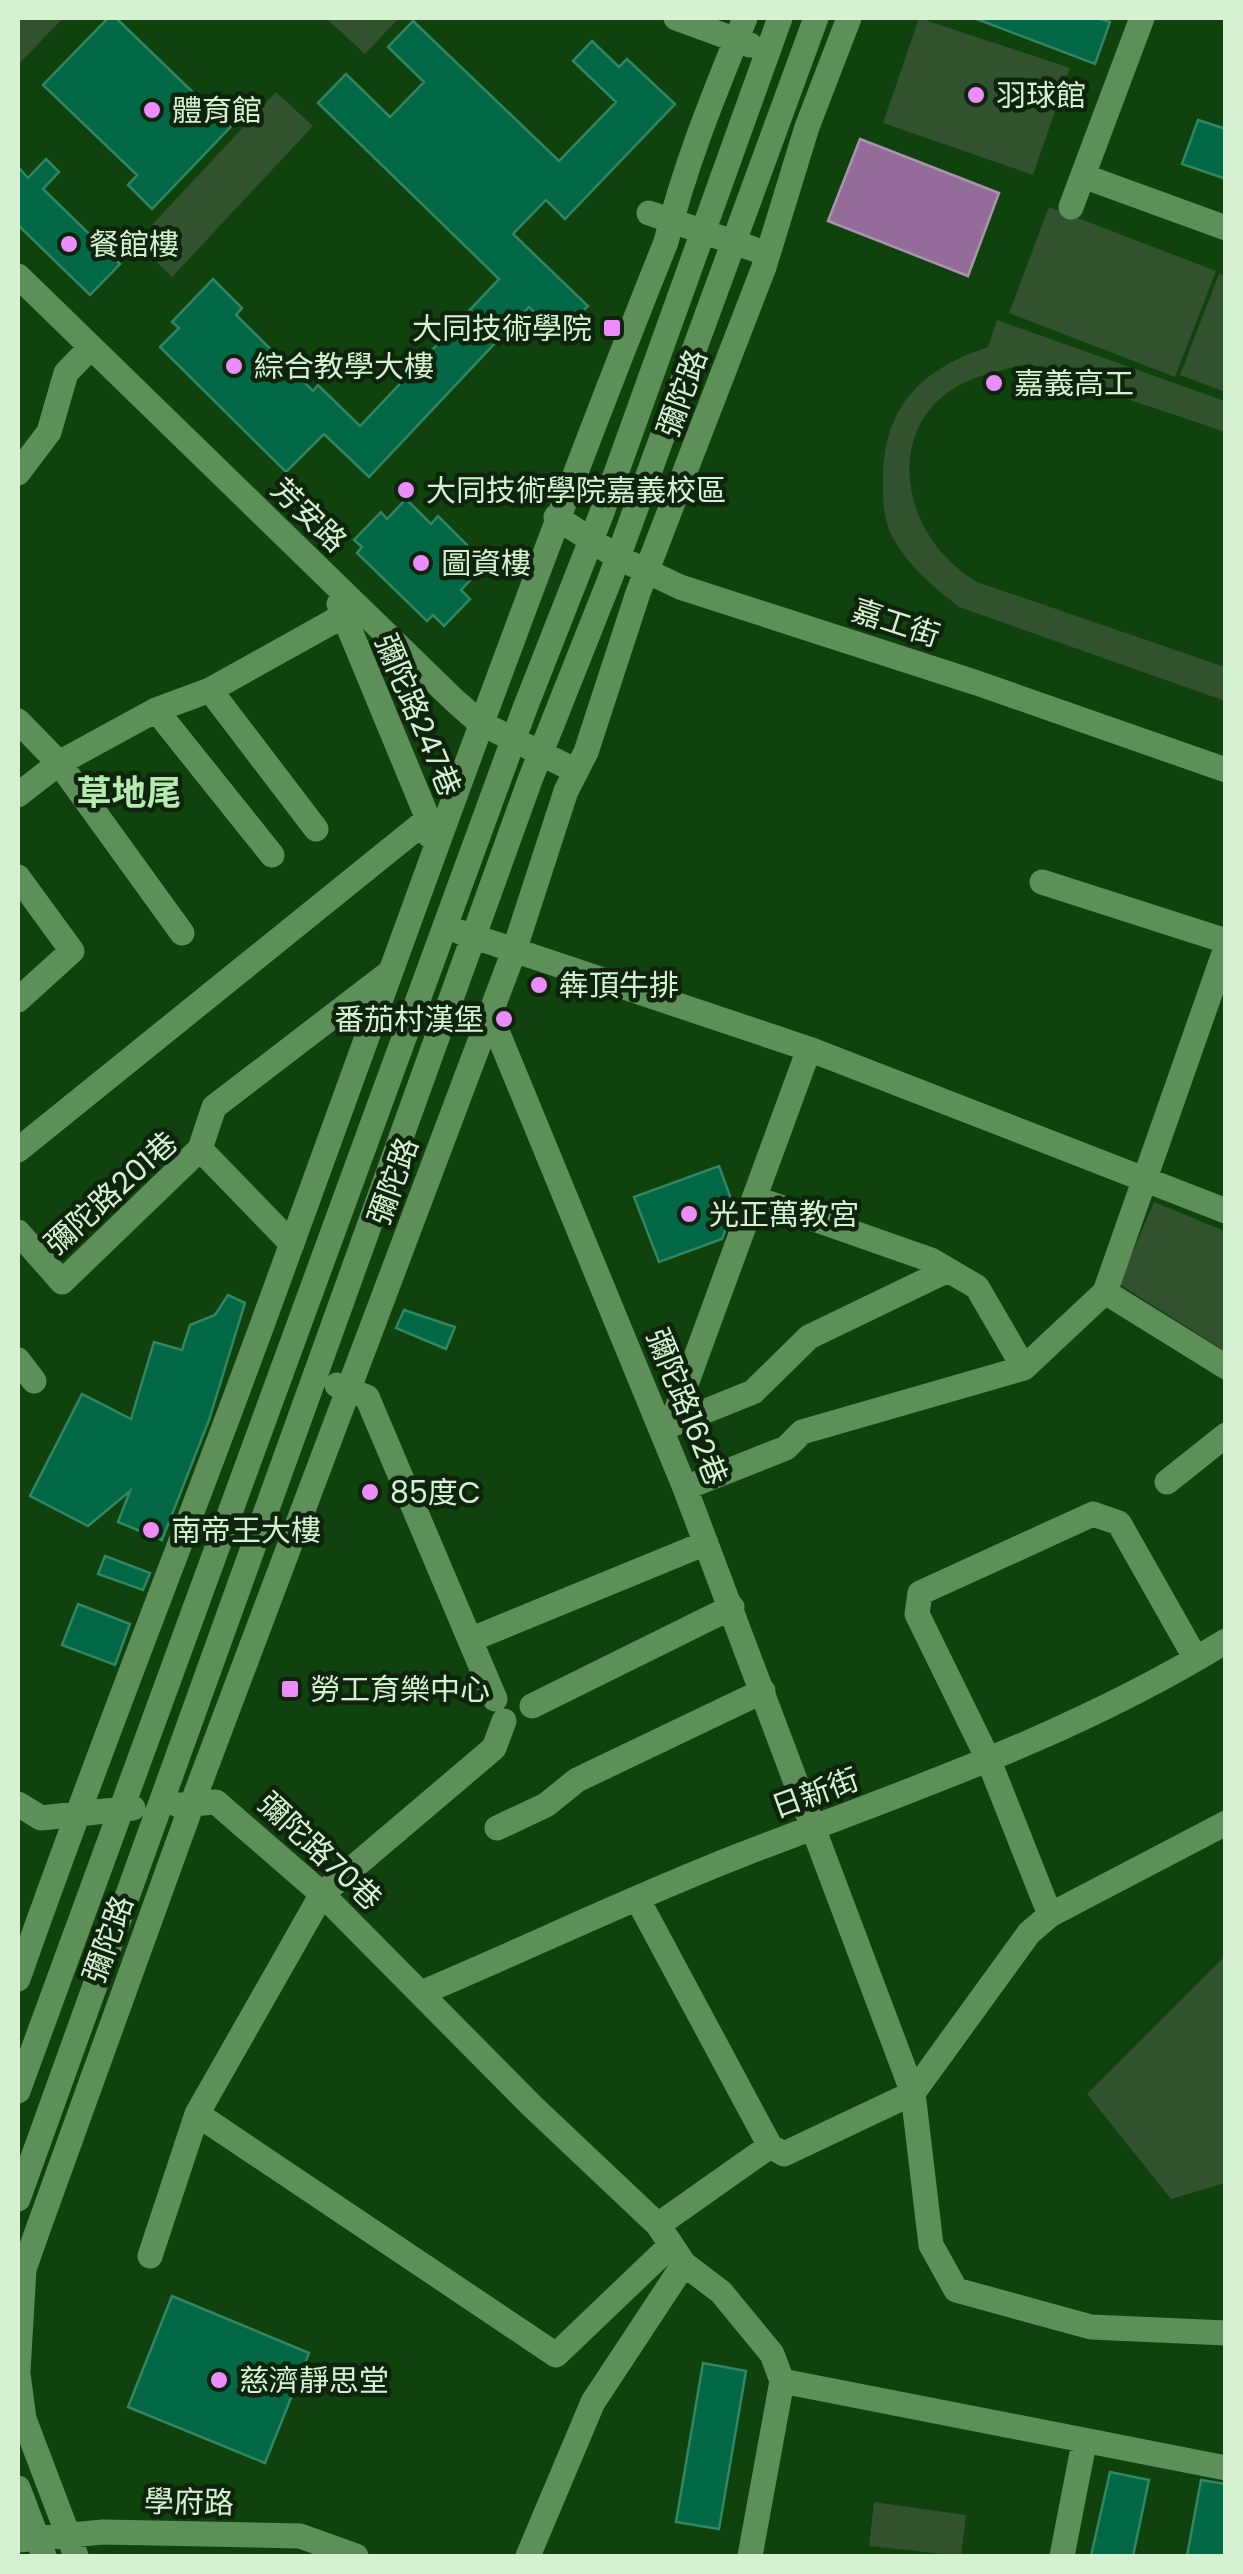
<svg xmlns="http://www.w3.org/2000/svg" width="1243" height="2574" font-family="Poppins,'Noto Sans TC',sans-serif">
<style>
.green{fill:#32512f}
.water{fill:#946c9a;stroke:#a894ab;stroke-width:2.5}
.building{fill:#036846;stroke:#328663;stroke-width:2.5}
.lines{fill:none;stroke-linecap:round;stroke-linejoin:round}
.minor{stroke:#5d9059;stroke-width:25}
.poi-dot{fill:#ec8cfa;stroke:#0f240d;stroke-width:4}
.labels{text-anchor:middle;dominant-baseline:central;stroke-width:9;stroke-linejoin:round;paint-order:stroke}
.poi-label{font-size:30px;fill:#d6f1d2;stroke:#0f240d;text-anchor:start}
.street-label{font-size:30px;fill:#d6f1d2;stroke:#0f240d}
.quarter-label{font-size:35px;font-weight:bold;fill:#b5ebaf;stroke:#0f240d}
</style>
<rect width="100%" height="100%" fill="#0f420c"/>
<path class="green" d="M18,18h45l-45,47z
M326,18h73l-34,36z
M919,18l151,50 -37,107 -150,-52z
M276,92l37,34 -141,151 -36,-35z
M1049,207l167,64 -41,106 -166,-64z
M1219,274l6,2v116l-45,-17z
M997,320l228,81v31c-48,-16 -97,-33 -145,-49 -16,-6 -35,-16 -51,-18 -11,-1 -27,6 -38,8 -112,28 -101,157 -14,209l248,85v34l-266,-94c-27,-21 -52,-42 -68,-73 -8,-16 -8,-36 -8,-53 0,-74 37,-111 105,-134z
M1154,1202l71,29v120l-106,-67z
M1225,1956v227l-54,16 -84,-105z
M874,2502l92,13 -5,41 -92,-10z"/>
<path class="water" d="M860,139l139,54 -31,83 -140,-55z"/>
<path class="building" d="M108,18h8l89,86 10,-11 25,24 -88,92 -24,-24 9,-10 -94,-90z
M974,18h123l13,4 -15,42z
M413,21l146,140 57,-59 -43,-41 19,-20 27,26 8,-8 48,45 -110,115 -19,-19 -33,34 75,72 -30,29 -29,-28 -160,170 -45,-43 -38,38 -126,-125 19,-19 -7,-6 41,-43 29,29 -6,7 77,76 5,-6 42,41 139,-147 -181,-176 28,-29 44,43 34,-35 -36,-35z
M1198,120l28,9v50l-44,-15z
M46,159l13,13 -16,17 77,75 -30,31 -72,-70v-58l10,11z
M406,499l25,25 7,-8 36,36 -5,6 12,11 -20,21 9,9 -26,27 -11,-11 -6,6 -70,-68 5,-6 -8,-7 27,-28 6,7z
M719,1166l15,41 -12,32 -63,23 -25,-65z
M228,1295l17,8 -36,117 -47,120 -44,-18 12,-31 -42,35 -58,-30 52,-102 49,25 23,-77 28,8 8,-25 25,-10z
M404,1310l51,17 -9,22 -50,-21z
M105,1556l45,17 -7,17 -45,-16z
M78,1604l52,20 -15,41 -53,-20z
M172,2296l137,57 -44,110 -137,-56z
M703,2363l43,8 -27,158 -43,-7z
M1110,2472l39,8 -16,76h-42z
M1201,2480l25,4v72h-39z"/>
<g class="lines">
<path class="minor" d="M676,18l74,27
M1083,176l143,52
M1071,207l71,-189
M649,213l119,41
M18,276l436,424 25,22 97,49
M18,473l31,-41 17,-59 25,-26
M556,517l61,40 63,30 297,96 249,87
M339,604l89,215 2,17
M210,690l106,139
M156,710l116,145
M18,721l41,42 123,170
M18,795l41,-32 97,-53 54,-20 131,-73
M18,877l54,74 -54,49
M1042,882l184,59
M460,932l349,117 417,162
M1226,948l-121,344 121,75
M490,1014l195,474 228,605 -129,61 -14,-8 -132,-246
M200,1149l14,-42 175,-134
M18,1150l410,-331
M18,1232l44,50 138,-133 92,95
M18,1360l16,21
M1024,1368l81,-76
M337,1385l30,12 128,302
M671,1425l82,-33 56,-55 139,-67
M663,1431l8,-6 138,-376
M1167,1482l59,-47
M685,1488l101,-40 16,-16 222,-64 -47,-81 -46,-27 -174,-61
M472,1639l234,-96
M532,1706l200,-99
M504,1721l-10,27 -172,146 -125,220 359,241 115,-110
M18,1804l23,14 92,-10
M178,1805l38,-3 106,92 210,212 126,119 26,39 37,28 51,62 10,27 -32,175
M1226,1823l-176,92 -21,18 -116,160 18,152 25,45 135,37 135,6
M497,1828l49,-23 31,-25 186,-89
M1050,1915l-61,-154 -72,-147 3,-21 173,-79 26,9 77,136
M18,1979c80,-229 171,-453 254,-681 129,-352 254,-707 394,-1056 19,-78 49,-150 79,-224
M421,1993c107,-45 212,-96 320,-138 166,-64 333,-120 485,-214
M18,2091l507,-1383 76,-193 179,-497
M18,2199l512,-1419 80,-201 206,-561
M658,2225l112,-79
M150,2256l47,-142
M18,2371l6,-102 13,-37 155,-428 322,-853 52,-160 20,-39 52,-159 126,-326 43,-140 42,-109
M18,2374l6,45 52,137
M782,2381l444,87
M18,2488l26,68
M18,2540l85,-8 197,4 56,20
M528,2556l65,-154 91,-138
M1062,2556l22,-113"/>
</g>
<g class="poi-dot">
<circle cx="976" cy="95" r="10"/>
<circle cx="152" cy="110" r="10"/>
<circle cx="69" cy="244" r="10"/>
<rect x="602" y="318" width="20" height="20" rx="5"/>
<circle cx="234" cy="366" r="10"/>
<circle cx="994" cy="383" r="10"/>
<circle cx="406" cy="490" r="10"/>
<circle cx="421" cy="563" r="10"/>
<circle cx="539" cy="985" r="10"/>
<circle cx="504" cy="1019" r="10"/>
<circle cx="689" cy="1214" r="10"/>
<circle cx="370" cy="1492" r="10"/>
<circle cx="151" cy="1530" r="10"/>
<rect x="280" y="1679" width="20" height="20" rx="5"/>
<circle cx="219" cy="2380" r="10"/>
</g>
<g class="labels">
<g class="poi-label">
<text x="996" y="95">羽球館</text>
<text x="172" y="110">體育館</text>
<text x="89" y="244">餐館樓</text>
<text x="592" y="328" text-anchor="end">大同技術學院</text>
<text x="254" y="366">綜合教學大樓</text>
<text x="1014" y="383">嘉義高工</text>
<text x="426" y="490">大同技術學院嘉義校區</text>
<text x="441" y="563">圖資樓</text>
<text x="559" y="985">犇頂牛排</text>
<text x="484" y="1019" text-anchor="end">番茄村漢堡</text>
<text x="709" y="1214">光正萬教宮</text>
<text x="390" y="1492">85度C</text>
<text x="171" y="1530">南帝王大樓</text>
<text x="310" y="1689">勞工育樂中心</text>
<text x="239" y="2380">慈濟靜思堂</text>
</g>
<g class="street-label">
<text transform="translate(682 393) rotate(-70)">彌陀路</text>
<text transform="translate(309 515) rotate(44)">芳安路</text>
<text transform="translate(896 623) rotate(18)">嘉工街</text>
<text transform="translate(418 715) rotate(67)">彌陀路247巷</text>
<text transform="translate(393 1181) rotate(-70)">彌陀路</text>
<text transform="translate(111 1193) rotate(-42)">彌陀路201巷</text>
<text transform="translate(687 1407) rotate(68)">彌陀路162巷</text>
<text transform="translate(815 1793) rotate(-20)">日新街</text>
<text transform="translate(320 1851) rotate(43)">彌陀路70巷</text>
<text transform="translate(108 1939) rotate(-70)">彌陀路</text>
<text transform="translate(189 2502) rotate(1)">學府路</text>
</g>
<g class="quarter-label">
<text x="129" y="792">草地尾</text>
</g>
</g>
<rect width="1243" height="2574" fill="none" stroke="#d6f1d2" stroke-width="40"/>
</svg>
